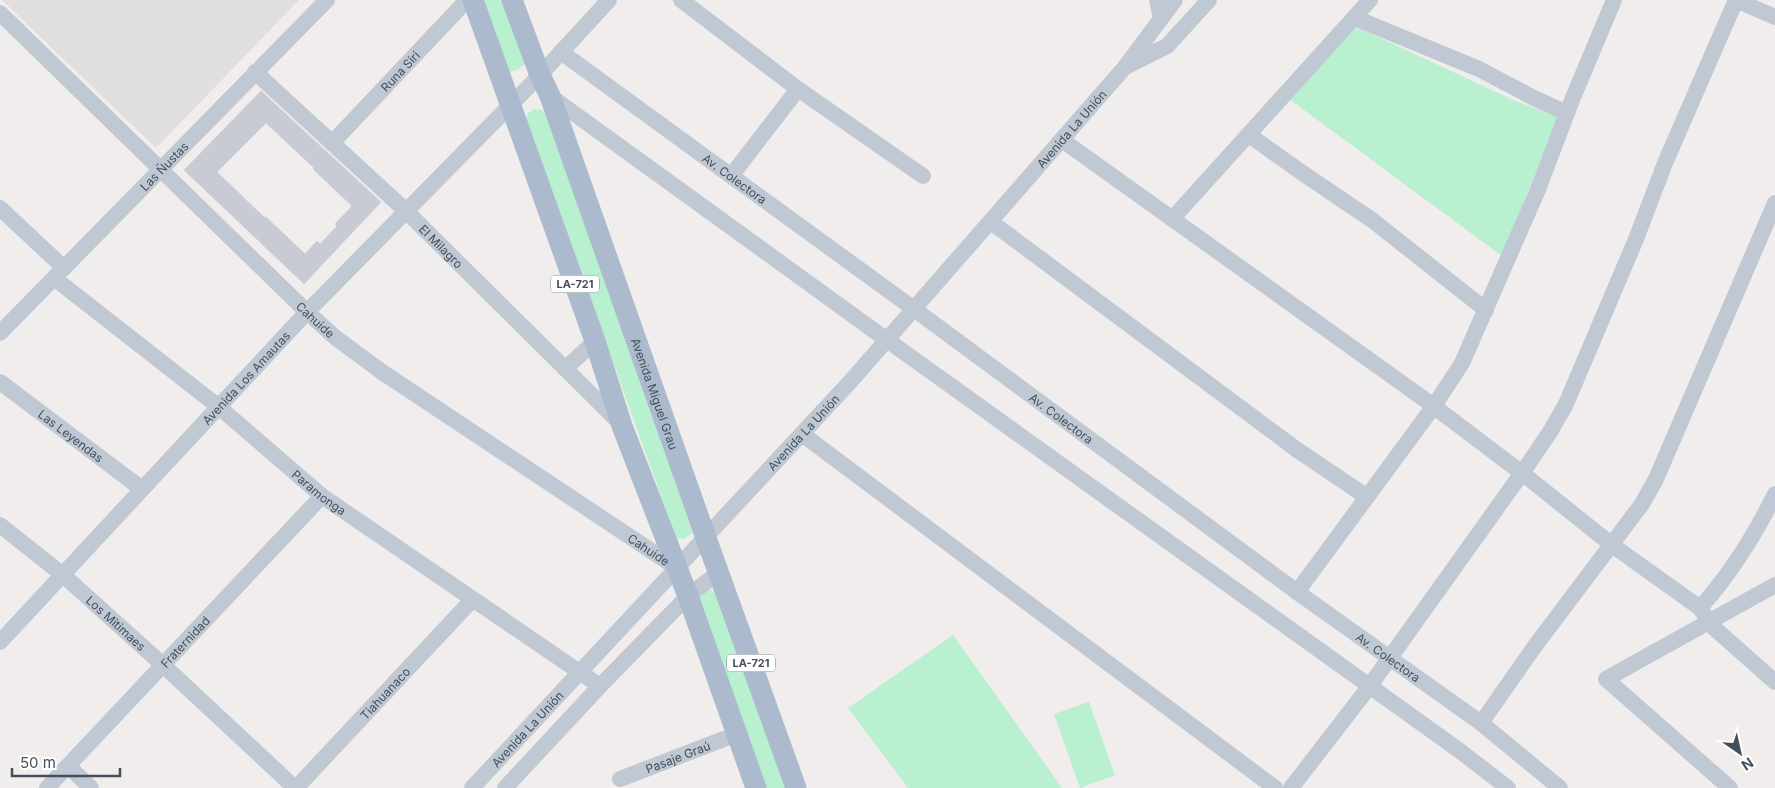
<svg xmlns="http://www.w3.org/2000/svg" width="1775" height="788" font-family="Inter,sans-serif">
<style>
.education{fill:#e1dede}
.green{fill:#b8f0d0}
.building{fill:#c8cbd3;stroke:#d0d2d9;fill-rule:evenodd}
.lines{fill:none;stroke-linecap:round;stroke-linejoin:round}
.minor{stroke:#bfc8d3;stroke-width:16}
.major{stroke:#abbbcd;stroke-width:21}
.labels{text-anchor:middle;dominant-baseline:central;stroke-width:4;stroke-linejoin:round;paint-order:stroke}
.shield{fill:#fff;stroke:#7c848c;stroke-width:1}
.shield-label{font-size:11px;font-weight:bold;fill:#444f5b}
.street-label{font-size:12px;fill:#444f5b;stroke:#fff}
</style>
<rect width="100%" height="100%" fill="#f0edec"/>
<path class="education" d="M2,0h297l-143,148z"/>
<path class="green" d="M482,0h20l24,63 -9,7 -9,2z
M1351,28l10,1 150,70 47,18 -56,139 -213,-157z
M535,109l7,1 4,4 147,419 -9,6 -8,-1 -150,-419 3,-7z
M705,590h6l7,5 70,193h-28l-65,-189z
M953,635l109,153h-154l-60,-80z
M1089,702l26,73 -35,13 -26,-74z"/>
<path class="building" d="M261,91l120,111 -77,82 -120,-114zM266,123l48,45 -1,1 39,37 -17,18 2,2 -17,18 -3,-3 -12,13 -39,-37 -1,1 -48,-46z"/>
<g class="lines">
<g class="minor">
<path d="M681,0l117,89 125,87"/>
<path d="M1157,0l4,18"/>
<path d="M1736,0l39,17"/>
<path id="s1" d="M0,13l307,299 29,26 46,34 295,196"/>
<path d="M1355,18l124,51 55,29 33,15"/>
<path id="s2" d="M561,52l353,257 383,283 184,131 79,65"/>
<path d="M1127,66l40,-20 42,-46"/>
<path id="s3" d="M255,72l151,139 215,213"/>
<path d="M550,96l337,244 573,411 48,37"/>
<path d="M1249,135l52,37 71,48 114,90"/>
<path d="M1062,140l362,259 98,74 90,72 88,63 13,19 62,55"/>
<path id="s4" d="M332,143l135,-143"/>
<path d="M731,176l67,-87"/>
<path d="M0,208l64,60"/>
<path d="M1172,219l198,-219"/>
<path d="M991,222l305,227 71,48"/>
<path id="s5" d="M54,278l165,129 103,89 278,190"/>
<path id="s6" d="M0,333l327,-333"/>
<path d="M565,369l30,-28"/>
<path id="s7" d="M0,382l142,107"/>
<path d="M802,434l473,354"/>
<path id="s8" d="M0,525l63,50 100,90 132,123"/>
<path d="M1297,592l137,-186 28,-43 75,-171 35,-92 42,-100"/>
<path d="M1700,608c31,-35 54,-71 75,-114"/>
<path id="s9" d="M0,642l307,-330 233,-237 69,-75"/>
<path d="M1481,723l54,-77 107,-142 14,-25 119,-276"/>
<path d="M68,766l23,22"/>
<path id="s10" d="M620,779l117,-45"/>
<path id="s11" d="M47,788l275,-292"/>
<path id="s12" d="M296,788l177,-189"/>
<path id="s13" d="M472,788l378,-406 275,-315 50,-67"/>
<path d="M505,788l95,-102 88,-90 30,-23"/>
<path d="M1291,788l78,-101 153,-214 28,-41 16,-28 70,-165 29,-76 71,-163"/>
<path d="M1730,788l-124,-109 169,-94"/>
</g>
<g class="major">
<path d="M473,0l122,341 27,85 66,170 68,192"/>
<path id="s14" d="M512,0l28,75 10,21 156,442 90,250"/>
</g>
</g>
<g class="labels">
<g class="shield">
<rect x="551" y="275.5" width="48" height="17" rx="4"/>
<rect x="727" y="654.5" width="48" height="17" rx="4"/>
</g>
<g class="shield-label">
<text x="575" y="284">LA-721</text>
<text x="751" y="663">LA-721</text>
</g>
<g class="street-label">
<text stroke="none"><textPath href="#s4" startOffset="99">Runa Siri</textPath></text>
<text stroke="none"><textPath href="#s13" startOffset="891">Avenida La Unión</textPath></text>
<text stroke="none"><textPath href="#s6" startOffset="234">Las Ñustas</textPath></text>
<text stroke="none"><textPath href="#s2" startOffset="215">Av. Colectora</textPath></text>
<text stroke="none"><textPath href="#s3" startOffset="255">El Milagro</textPath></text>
<text stroke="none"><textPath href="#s1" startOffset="440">Cahuide</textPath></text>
<text stroke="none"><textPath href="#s9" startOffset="361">Avenida Los Amautas</textPath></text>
<text stroke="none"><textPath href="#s14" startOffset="419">Avenida Miguel Grau</textPath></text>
<text stroke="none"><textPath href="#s2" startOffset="620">Av. Colectora</textPath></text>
<text stroke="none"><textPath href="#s13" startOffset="486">Avenida La Unión</textPath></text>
<text stroke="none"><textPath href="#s7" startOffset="89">Las Leyendas</textPath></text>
<text stroke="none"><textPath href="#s5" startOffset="341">Paramonga</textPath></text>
<text stroke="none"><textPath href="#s1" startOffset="845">Cahuide</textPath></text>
<text stroke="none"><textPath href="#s8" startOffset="152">Los Mitimaes</textPath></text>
<text stroke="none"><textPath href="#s11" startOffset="201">Fraternidad</textPath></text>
<text stroke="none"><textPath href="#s2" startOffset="1025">Av. Colectora</textPath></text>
<text stroke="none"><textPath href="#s12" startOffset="130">Tiahuanaco</textPath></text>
<text stroke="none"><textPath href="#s13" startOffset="81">Avenida La Unión</textPath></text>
<text stroke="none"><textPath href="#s10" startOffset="62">Pasaje Graú</textPath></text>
</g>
</g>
<g transform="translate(1740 753) rotate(146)" stroke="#ffffff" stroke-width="4" paint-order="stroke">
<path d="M0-4L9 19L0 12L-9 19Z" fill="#444f5b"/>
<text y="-8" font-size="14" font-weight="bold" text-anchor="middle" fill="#444f5b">N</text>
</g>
<path d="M12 768v8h108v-8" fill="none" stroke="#444f5b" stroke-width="2.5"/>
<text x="20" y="768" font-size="15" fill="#444f5b" stroke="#ffffff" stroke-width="4" paint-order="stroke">50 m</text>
</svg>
